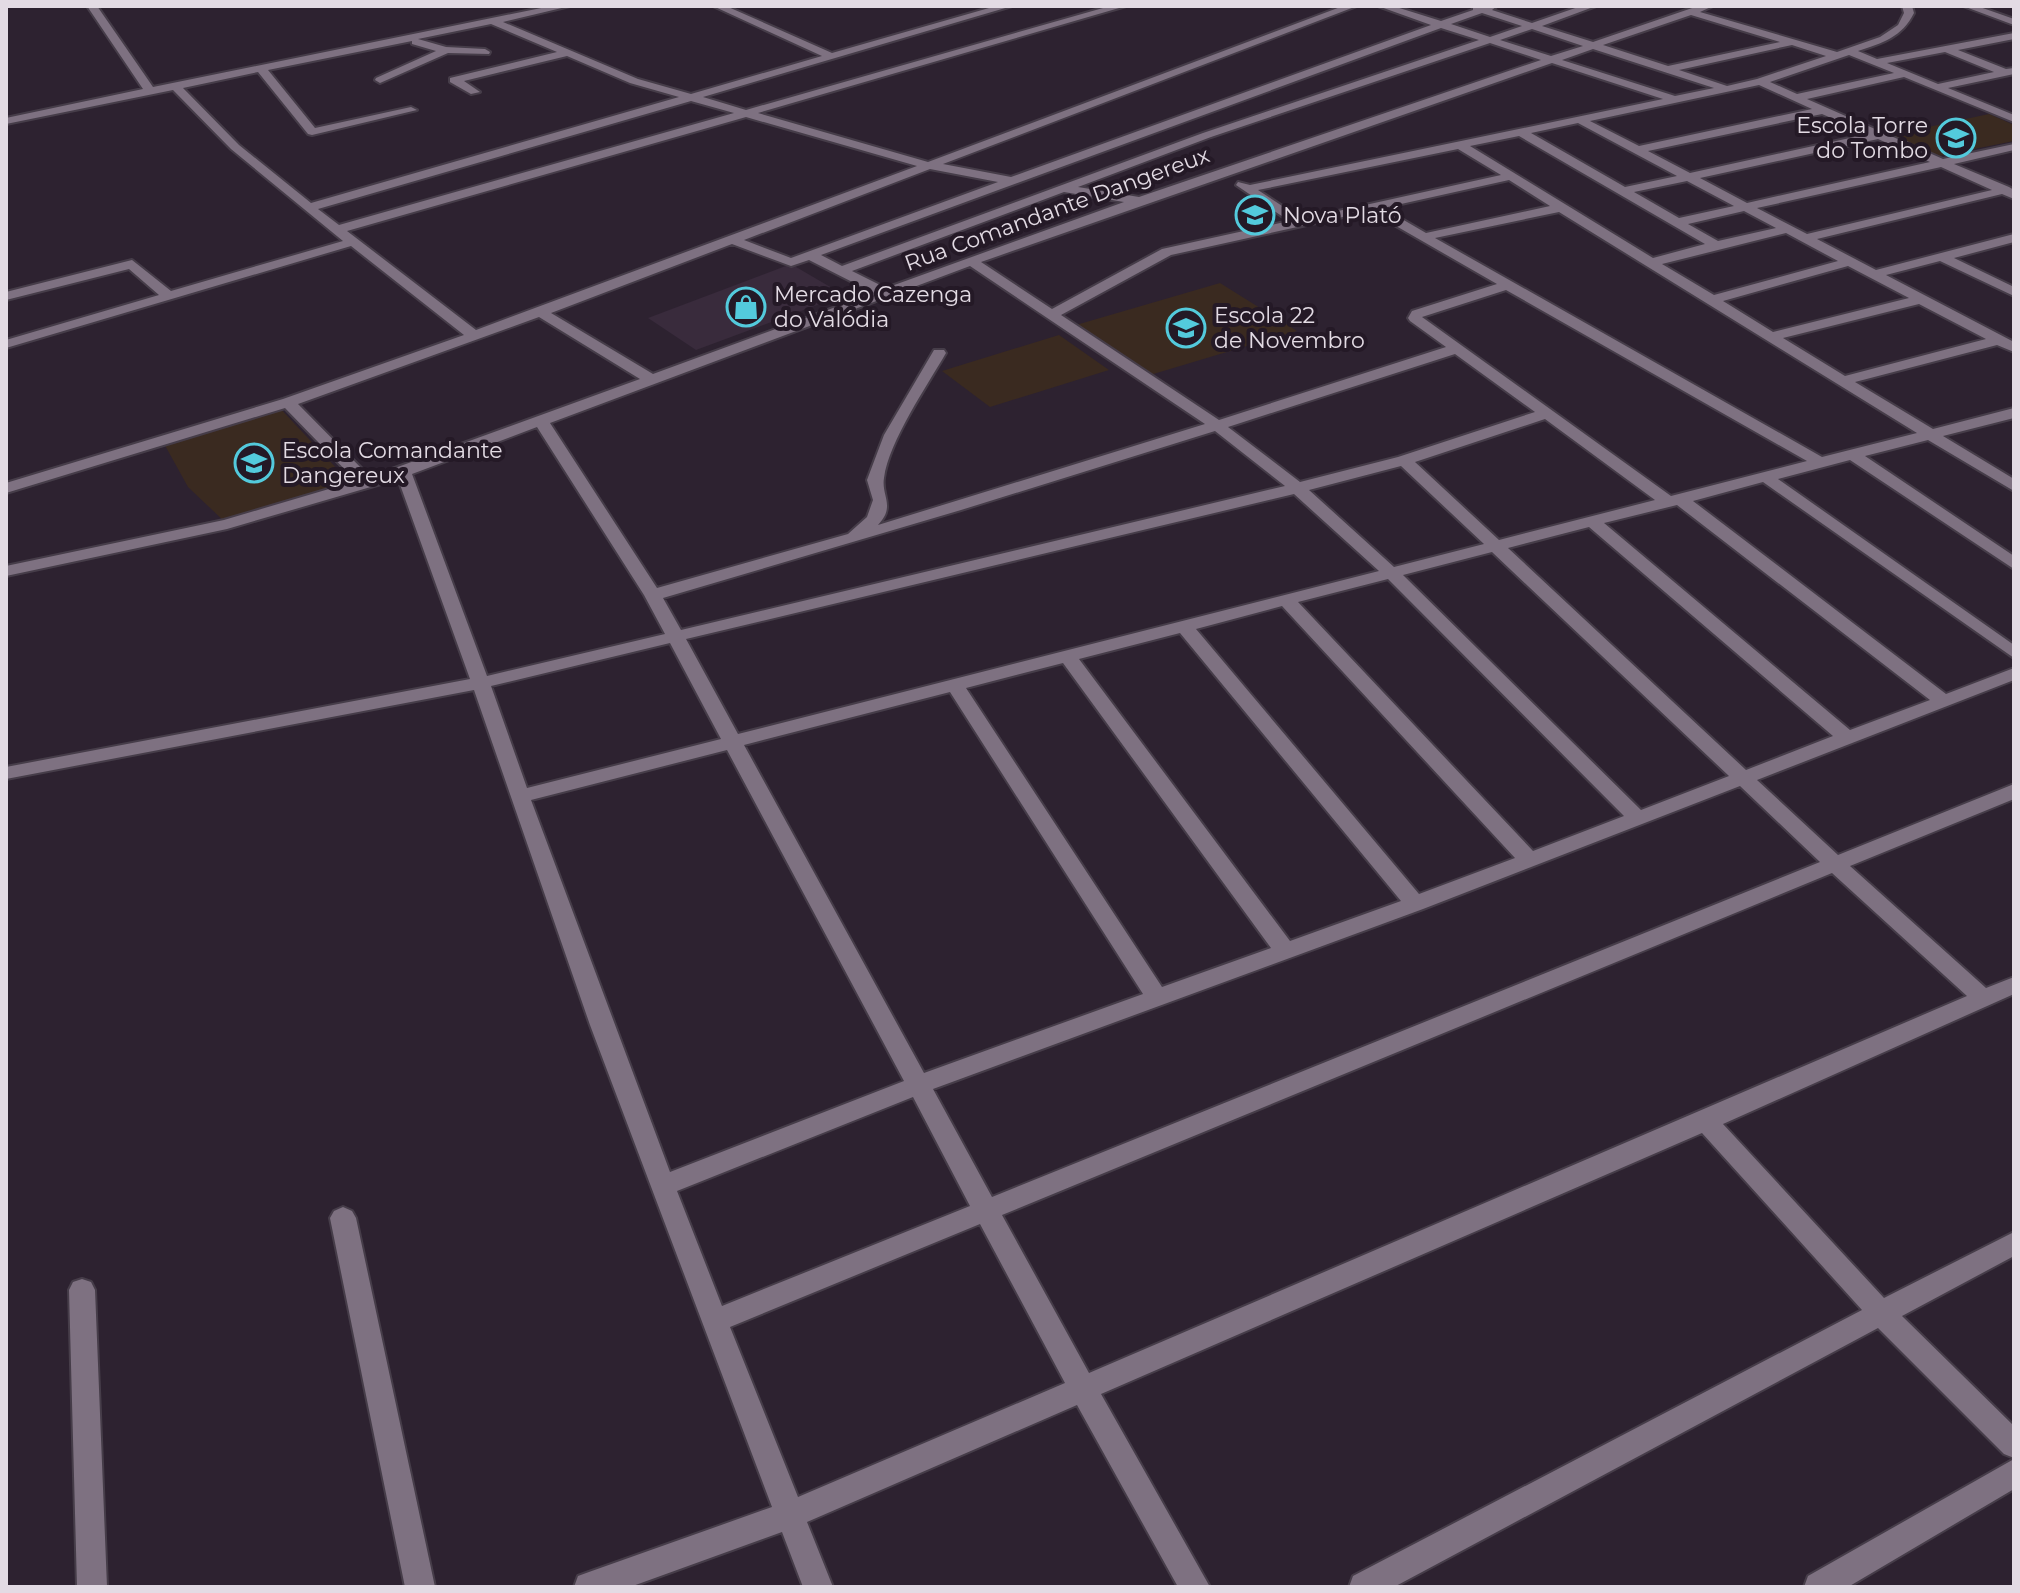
<svg xmlns="http://www.w3.org/2000/svg" width="2020" height="1593" font-family="Montserrat,sans-serif">
<style>
.built{fill:#392b3c}
.education{fill:#3a2a20}
.lines{fill:none;stroke-linecap:round;stroke-linejoin:round}
.minor-casing{stroke:#463d49;stroke-width:4}
.minor{fill:#7e7181;fill-rule:evenodd}
.labels{text-anchor:middle;dominant-baseline:central;stroke-width:8;stroke-linejoin:round;paint-order:stroke}
.far-poi-label{font-size:22px;fill:#e3dbe4;stroke:#241926;text-anchor:start}
.far-street-label{font-size:22px;fill:#e3dbe4;stroke:#241926}
</style>
<rect width="100%" height="100%" fill="#2d2230"/>
<path class="built" d="M791,264l53,31 -148,55 -48,-32z"/>
<path class="education" d="M1989,114l25,11v16l-75,15 -48,-21z
M1220,283l77,48 -147,44 -74,-50z
M1059,335l50,35 -119,37 -48,-36z
M277,405l78,83 -128,36 -39,-37 -26,-47z"/>
<g class="lines">
<g class="minor-casing">
<path id="minor" d="M87,6h10l56,81 398,-81h19l-67,16 135,57 53,15 131,-38 -109,-50h13l106,47 164,-47h16l-309,91 43,13 364,-104h16l-368,107 170,49 415,-156h14l-414,158 68,13 420,-152 -53,-19h15l48,15 32,-11v-4h24l-5,4 40,13 49,-17h15l-54,20 51,16 105,-36h15l-13,6 137,40 43,-15 18,-12 6,-12 -2,-7h10l2,7c-12,24 -31,30 -56,38l19,8 137,-26v6l-56,11 48,19 8,-1v6l-66,14 66,27v7l-110,-45 -97,22 136,60 71,-15v6l-60,14 55,23 5,3v9l-12,-5 -185,45 59,31 138,-36v8l-60,16 60,29v9l-74,-35 -54,14 128,67v10l-17,-7 -142,37 78,47 81,-21v10l-71,18 71,43v12l-86,-51 -63,16 149,100v13l-164,-109 -72,19 236,166v13l-251,-176 -70,19 253,193 68,-26v12l-257,100 81,75 176,-71v15l-164,67 136,122 28,-11v17l-291,130 161,174 130,-66v24l-112,60 112,110v32l-10,-4 -126,-126 -484,259h-45l4,-11 509,-266 -160,-177 -601,261 109,193h-32l-101,-182 -270,117 26,65h-30l-21,-55 -152,55h-56l4,-11 11,-4 183,-65 -182,-482 -116,-335 -468,89v-12l464,-88 -72,-200 -171,50 -221,47v-10l218,-46 132,-39 -71,-73 -279,85v-10l277,-84 181,-64 -113,-89 -345,102v-8l153,-45 -30,-26 -123,31v-8l126,-32 39,31 172,-50 -112,-92 -58,-59 -167,34v-6l137,-29zM1482,13l40,13 -32,11 -39,-13zM1691,15l89,27 -112,24 -65,-21zM491,24l66,28 -107,26v4l21,12 9,-2 -16,-11 103,-25 63,27 49,14 -368,106 -72,-58 -56,-57 75,-16 50,62 4,1 105,-25 -6,-3 -96,21 -47,-58 144,-29v3l24,7 -60,27 -1,2 5,3 68,-30 41,1 1,-2 -5,-3 -39,-2 -28,-8zM1441,28l38,12 -276,93 -361,133 -21,-11zM1532,29l51,17 -32,10 -51,-16zM1490,43l51,17 -402,137 -61,-10 133,-50zM1792,45l34,11 -69,23 -30,7 -48,-16zM1593,49l121,39 -39,8 -113,-36zM1945,52l49,20 -56,12 -51,-21zM1849,55l45,18 -97,21 -27,-12zM1552,63l111,36 -413,86 -12,-3 -2,3 53,36 -127,28 -110,60 -71,-47zM1759,85l53,24 -173,37 -49,-25zM691,101l43,12 -395,112 -21,-16zM1822,114l46,20 -178,39 -42,-22zM746,117l171,49 -441,164 -129,-99zM1578,123l99,53 -52,11 -94,-54zM1519,136l186,108 -52,14 -183,-112zM1878,139l52,23 -183,41 -47,-25zM1458,149l43,26 -199,44 -44,-29zM1941,167l51,23 -185,44 -50,-26zM930,169l68,13 -207,76 -47,-18zM1509,180l41,26 -124,27 -43,-25zM1687,181l47,25 -55,12 -45,-26zM1064,192l60,10 -238,86 -34,-17zM1370,211l127,73 -85,27 -4,7 2,3 36,26 -227,73 -158,-105 110,-60zM1744,211l32,17 -58,13 -30,-17zM1559,212l358,221 -95,24 -387,-219zM1786,233l52,28 -124,34 -52,-31zM732,244l59,22 18,-6 65,33 -221,81 -102,-61zM970,266l235,158 -327,101c18,-19 3,-29 6,-47 5,-37 43,-92 62,-125l-2,-3h-10l-50,85 -17,45 6,20 -6,17 -19,17 -191,54 -107,-165zM1848,266l61,32 -136,34 -50,-31zM1506,290l301,171 -136,35 -249,-179zM1919,304l67,35 -141,37 -62,-38zM539,317l101,62 -270,98 -72,-73zM1455,354l80,58 -137,45 -98,25 -72,-55zM1545,419l110,81 -156,40 -84,-78zM537,427l107,168 21,39 -178,42 -75,-202zM1215,431l70,55 -604,144 -18,-32 298,-88zM1401,466l83,78 -90,23 -85,-77zM1294,494l85,77 -641,163 -52,-95zM1677,505l253,195 -80,30 -246,-207zM1589,527l244,209 -87,34 -238,-222zM1492,552l237,224 -88,34 -238,-235zM1388,579l236,237 -91,35 -235,-249zM1282,606l233,252 -96,36 -223,-265zM1180,633l221,268 -111,40 -211,-282zM670,643l51,96 -194,49 -36,-102zM1063,663l208,285 -109,39 -196,-299zM950,692l193,302 -219,79 -180,-328zM727,750l177,331 -234,91 -139,-372zM1740,786l80,76 -828,335 -59,-108 490,-180zM1832,873l135,123 -878,377 -87,-158zM913,1097l57,109 -248,100 -45,-115zM980,1224l85,159 -267,114 -68,-170z
M1963,6h14l37,13v6z
M343,1207l9,4 4,7 79,369h-30l-75,-369 4,-7z
M82,1279l9,3 4,8 12,297h-30l-8,-297 4,-8z
M2014,1459v30l-166,98h-44l4,-11z"/>
</g>
<use href="#minor" class="minor"/>
</g>
<defs>
<g id="school-ring" transform="scale(2)"><circle r="9.5" fill="#241926" stroke="#53cadc" stroke-width="1.5"/><path d="M0-5L7-2L0 1L-7-2ZM-4 1L0 2.5L4 1V4Q0 6-4 4Z" fill="#53cadc"/></g>
<g id="shop-ring" transform="scale(2)"><circle r="9.5" fill="#241926" stroke="#53cadc" stroke-width="1.5"/><path d="M-5-2.5h2.3a2.7 3.5 0 0 1 5.4 0H5L5.5 6h-11ZM-1.5-2.5h3a1.5 2.3 0 0 0-3 0Z" fill="#53cadc"/></g>
</defs>
<g fill-rule="evenodd">
<use href="#school-ring" x="1956" y="138"/>
<use href="#school-ring" x="1255" y="215"/>
<use href="#shop-ring" x="746" y="307"/>
<use href="#school-ring" x="1186" y="328"/>
<use href="#school-ring" x="254" y="463"/>
</g>
<g class="labels">
<g class="far-poi-label">
<text x="1928" y="125" text-anchor="end">Escola Torre<tspan x="1928" dy="25">do Tombo</tspan></text>
<text x="1283" y="215">Nova Plató</text>
<text x="774" y="294">Mercado Cazenga<tspan x="774" dy="25">do Valódia</tspan></text>
<text x="1214" y="315">Escola 22<tspan x="1214" dy="25">de Novembro</tspan></text>
<text x="282" y="450">Escola Comandante<tspan x="282" dy="25">Dangereux</tspan></text>
</g>
<g class="far-street-label">
<text transform="translate(1057 209) rotate(-20)">Rua Comandante Dangereux</text>
</g>
</g>
<rect width="2020" height="1593" fill="none" stroke="#e3dbe4" stroke-width="16"/>
</svg>
